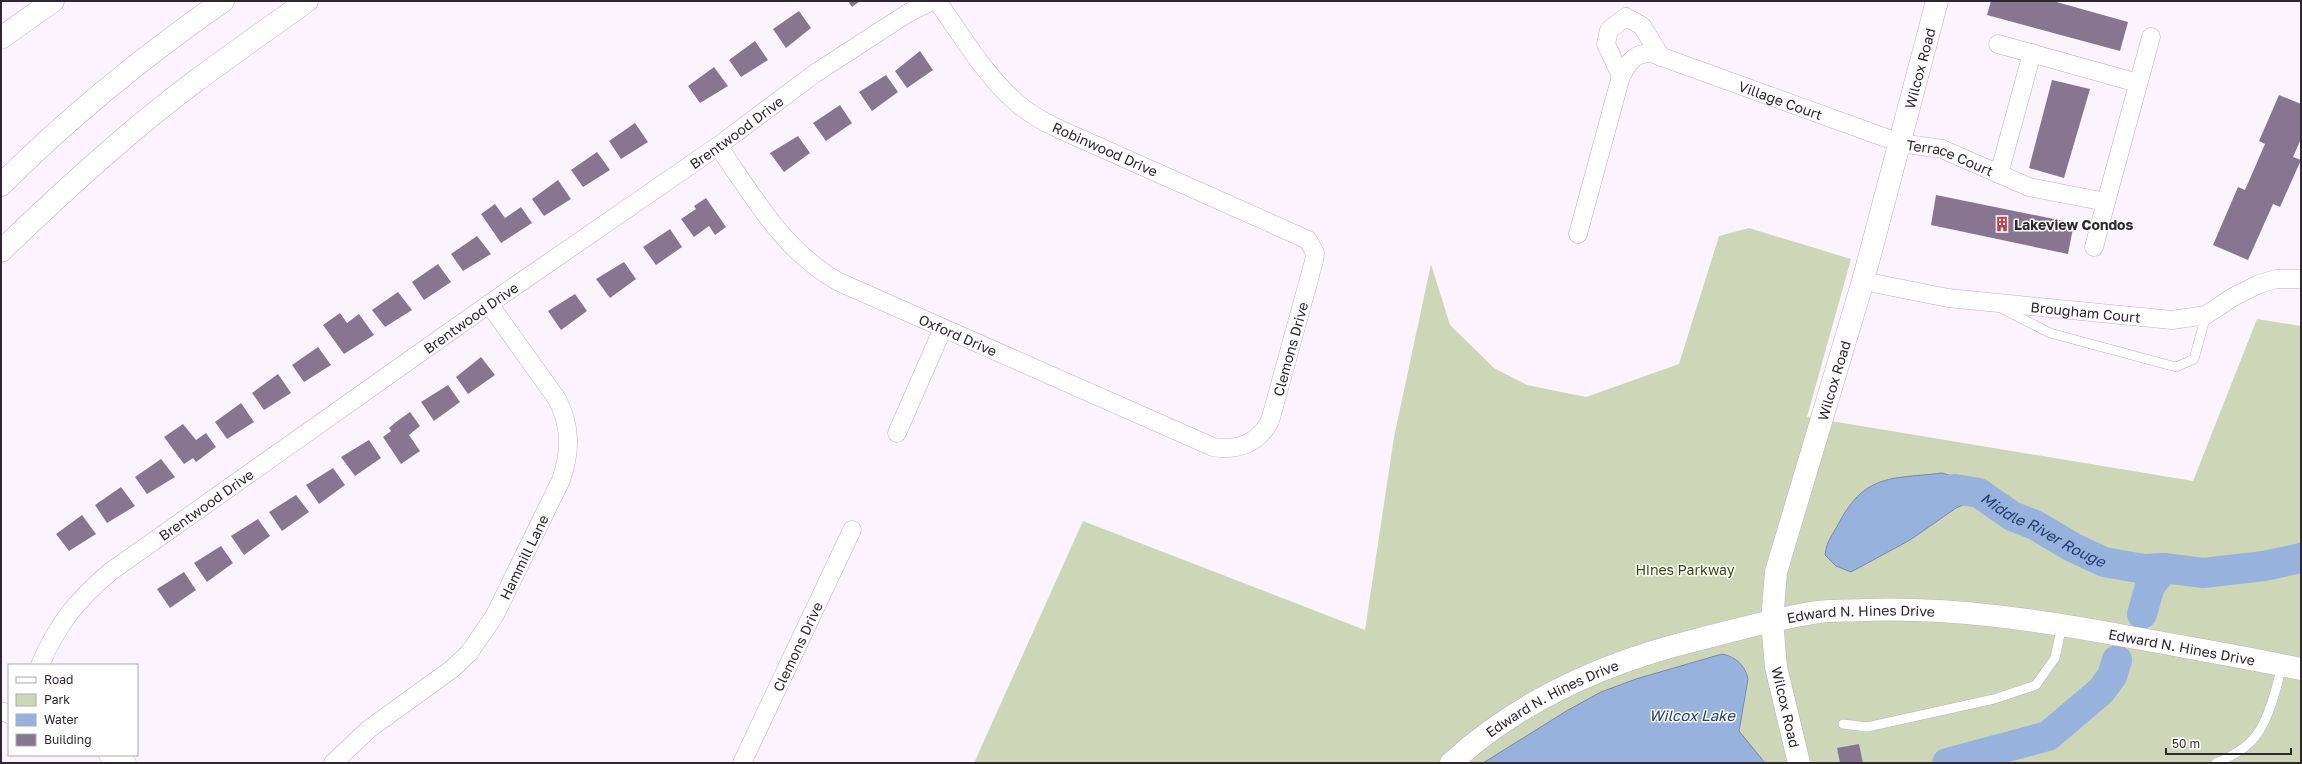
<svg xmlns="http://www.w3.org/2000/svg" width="2302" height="764" font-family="'Golos Text',sans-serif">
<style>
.green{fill:#cdd7b8}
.water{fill:#98b2de;stroke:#7888aa}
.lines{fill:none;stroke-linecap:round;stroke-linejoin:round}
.river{stroke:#98b2de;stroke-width:30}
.building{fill:#887690}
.lane-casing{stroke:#c1adc9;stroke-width:10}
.street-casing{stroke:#c1adc9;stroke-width:19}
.secondary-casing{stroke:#c1adc9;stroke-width:23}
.highway-casing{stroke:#c1adc9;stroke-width:23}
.lane{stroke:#fff;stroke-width:9}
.street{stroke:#fff;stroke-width:18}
.secondary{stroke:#fff;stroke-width:22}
.highway{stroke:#fff;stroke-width:22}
.labels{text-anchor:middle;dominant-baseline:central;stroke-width:3;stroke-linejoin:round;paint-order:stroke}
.street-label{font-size:14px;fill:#2e2732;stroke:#fff}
.poi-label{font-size:14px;font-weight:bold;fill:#2e2732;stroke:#fff;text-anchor:start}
.park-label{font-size:14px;fill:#38460d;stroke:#fff}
.water-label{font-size:15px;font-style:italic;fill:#1e3d73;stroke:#fff}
</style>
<rect width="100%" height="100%" fill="#fbf3fe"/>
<path class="green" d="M1749,228l102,31 -44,158 386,64 64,-162 44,7v437h-1327l109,-242 282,109 29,-193 37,-173 19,61 44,43 33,17 59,12 93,-33 40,-128z"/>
<path class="water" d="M1942,473l20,6 15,9 2,5 -5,7 -18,8 -46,32 -59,32 -15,-6 -11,-11c2,-16 8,-20 15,-34 26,-48 53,-42 102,-48z
M1722,654c14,3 23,11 26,25l-9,52 26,32h-282l85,-53 33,-18 35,-13z"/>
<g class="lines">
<g class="river">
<path id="s1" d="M1939,492l16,-3 24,4 33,23 23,9 37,22 32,15 40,7 20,-1 39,5 61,-7 37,-8"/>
<path d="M2142,614l8,-28 14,-18"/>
<path d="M1947,763l101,-27 53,-45 11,-15 5,-16"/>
</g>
</g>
<path class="building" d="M848,1h12l-8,6z
M1991,1h62l75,21 -8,29 -133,-36z
M799,11l12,17 -25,20 -13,-19z
M755,41l13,19 -27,17 -12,-17z
M920,51l13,19 -26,18 -12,-17z
M714,67l14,19 -28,17 -12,-17z
M886,75l12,17 -26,19 -13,-19z
M2052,80l38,9 -26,89 -35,-10z
M2279,95l22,9v35l-8,18 8,3 -21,47 -7,-3 -25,56 -35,-15 25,-58 7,3 20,-46 -6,-3z
M840,105l12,18 -26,18 -13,-18z
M635,123l13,19 -27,17 -12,-18z
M798,136l12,17 -26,19 -14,-19z
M597,152l13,18 -27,17 -12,-17z
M558,180l13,19 -27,17 -12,-17z
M1936,195l138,28 -6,31 -137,-29z
M706,198l20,29 -11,8 -6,-9 -15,11 -13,-18 15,-10 -2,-3z
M495,204l10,14 16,-11 11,16 -31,20 -20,-29z
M670,229l12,18 -26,18 -13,-18z
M477,236l14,18 -28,17 -12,-17z
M624,262l12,17 -26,19 -14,-19z
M438,264l13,18 -27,18 -12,-18z
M398,292l14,18 -27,17 -13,-17z
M575,294l12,17 -26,19 -13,-19z
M340,313l7,10 12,-9 15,21 -30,19 -21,-29z
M318,347l13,18 -27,17 -12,-17z
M481,357l14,18 -27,19 -12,-17z
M278,374l13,19 -27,17 -12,-17z
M448,385l12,17 -26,19 -13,-19z
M241,403l13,19 -27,17 -12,-17z
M410,412l10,14 -11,9 11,16 -19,13 -18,-27 8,-6 -2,-3 7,-6z
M183,424l13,16 10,-7 10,14 -20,15 -3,-4 -9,6 -20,-27z
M369,440l12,18 -26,18 -14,-19z
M161,459l14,18 -28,17 -12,-17z
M333,468l12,17 -26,19 -13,-19z
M121,487l14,19 -28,17 -12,-18z
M296,495l13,17 -27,19 -13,-19z
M82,515l14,19 -27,17 -13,-17z
M258,519l12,17 -26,19 -13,-19z
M221,546l12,17 -26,19 -13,-19z
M184,572l12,18 -26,18 -13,-19z
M1859,744l4,19h-23l-3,-15z"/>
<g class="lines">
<g class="lane-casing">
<path id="lane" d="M2001,308l49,25 126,34 18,-8 12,-44
M1843,724l24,3 127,-28 42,-14 19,-27 7,-33
M2216,763c14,-6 30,-14 39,-26 14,-17 22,-51 27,-72"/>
</g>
<g class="street-casing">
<g id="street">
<path d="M1998,44l140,39"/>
<path d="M1621,76l-15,-32 3,-14 17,-13 16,9 19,31"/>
<path id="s2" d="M718,146c36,51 65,105 121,136l374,165c24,4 45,-3 57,-26l44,-160 1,-8 -7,-13 -249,-111c-15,-7 -30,-15 -42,-26 -31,-26 -56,-69 -80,-102"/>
<path d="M1999,174l33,-121"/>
<path d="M2106,202l45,-165"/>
<path id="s3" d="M1578,234l43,-158c8,-14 13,-23 30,-23l249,90 42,6 87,38 77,15 -12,45"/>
<path id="s4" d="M1863,281l85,17 224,22 34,-5 27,-18 26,-13 17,-5h25"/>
<path d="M897,433l46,-105"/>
<path id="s5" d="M40,665c17,-40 37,-65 70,-93l379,-268 229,-158 96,-72 94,-61 24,-12"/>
<path d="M1,711l8,3"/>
<path d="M108,755l19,8"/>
<path id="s6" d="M333,763l36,-34 83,-60 17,-16 26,-38 66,-135c10,-29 10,-54 -4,-81l-68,-95"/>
<path id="s7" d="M742,763l110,-233"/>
</g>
</g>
<g class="secondary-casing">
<g id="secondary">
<path d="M1,38l52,-37"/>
<path id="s8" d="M1451,763c70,-64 155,-101 245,-123 41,-10 81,-22 122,-28 15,-2 30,-1 45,-2 89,-3 175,10 262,26 59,11 118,21 176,33"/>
<path id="s9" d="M1799,763l-23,-96 -4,-46 4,-49 87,-291 74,-280"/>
</g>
</g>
<g class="highway-casing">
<path id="highway" d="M1,185c68,-68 143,-129 222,-184
M1,251c61,-59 124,-117 192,-168 38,-28 76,-55 114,-82"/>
</g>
<use href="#lane" class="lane"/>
<use href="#street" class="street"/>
<use href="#secondary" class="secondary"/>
<use href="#highway" class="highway"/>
</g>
<defs>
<g id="building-bare" transform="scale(1.2)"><path d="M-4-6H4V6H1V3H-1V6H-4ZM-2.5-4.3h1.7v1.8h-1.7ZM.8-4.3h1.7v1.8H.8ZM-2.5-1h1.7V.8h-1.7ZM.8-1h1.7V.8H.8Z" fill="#cb3b47" stroke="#fff" stroke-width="2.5" paint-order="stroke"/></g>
</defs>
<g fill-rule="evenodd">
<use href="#building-bare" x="2002" y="224"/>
</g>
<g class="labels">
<g class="street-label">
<text stroke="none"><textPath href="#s9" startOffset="718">Wilcox Road</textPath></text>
<text stroke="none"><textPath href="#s3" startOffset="342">Village Court</textPath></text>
<text stroke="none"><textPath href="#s5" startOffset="883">Brentwood Drive</textPath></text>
<text transform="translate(1105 149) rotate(24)">Robinwood Drive</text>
<text stroke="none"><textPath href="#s3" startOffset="521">Terrace Court</textPath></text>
<text stroke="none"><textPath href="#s4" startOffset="225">Brougham Court</textPath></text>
<text stroke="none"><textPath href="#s5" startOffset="559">Brentwood Drive</textPath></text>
<text stroke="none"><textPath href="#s2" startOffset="314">Oxford Drive</textPath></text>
<text stroke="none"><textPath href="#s2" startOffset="735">Clemons Drive</textPath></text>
<text stroke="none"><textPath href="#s9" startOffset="394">Wilcox Road</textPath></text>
<text stroke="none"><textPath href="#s5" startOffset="235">Brentwood Drive</textPath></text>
<text stroke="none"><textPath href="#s6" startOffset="286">Hammill Lane</textPath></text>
<text stroke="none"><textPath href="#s8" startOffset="445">Edward N. Hines Drive</textPath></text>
<text stroke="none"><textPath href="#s7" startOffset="129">Clemons Drive</textPath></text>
<text stroke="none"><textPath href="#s8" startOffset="769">Edward N. Hines Drive</textPath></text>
<text stroke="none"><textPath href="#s8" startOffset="121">Edward N. Hines Drive</textPath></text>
<text transform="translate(1786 707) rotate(77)">Wilcox Road</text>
</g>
<g class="poi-label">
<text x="2014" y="224">Lakeview Condos</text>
</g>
<g class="park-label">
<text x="1685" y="569">Hines Parkway</text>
</g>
<g class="water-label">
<text stroke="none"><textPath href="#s1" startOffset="115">Middle River Rouge</textPath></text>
<text x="1692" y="715">Wilcox Lake</text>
</g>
</g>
<rect width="2302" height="764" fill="none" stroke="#2e2732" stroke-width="4"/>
<rect x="8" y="664" width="130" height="92" fill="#ffffff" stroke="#aba9ad"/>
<rect x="16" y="677" width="20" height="6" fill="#ffffff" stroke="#aba9ad"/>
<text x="44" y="684" font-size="12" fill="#2e2732">Road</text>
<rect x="16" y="694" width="20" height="12" fill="#cdd7b8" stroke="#aba9ad"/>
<text x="44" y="704" font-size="12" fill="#2e2732">Park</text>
<rect x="16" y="714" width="20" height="12" fill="#98b2de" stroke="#aba9ad"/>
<text x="44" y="724" font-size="12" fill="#2e2732">Water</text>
<rect x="16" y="734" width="20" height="12" fill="#887690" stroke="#aba9ad"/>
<text x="44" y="744" font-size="12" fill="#2e2732">Building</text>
<path d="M2166 748v6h125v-6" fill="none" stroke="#2e2732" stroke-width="2"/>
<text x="2172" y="748" font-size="12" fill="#2e2732" stroke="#ffffff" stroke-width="3" paint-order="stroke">50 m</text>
</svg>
